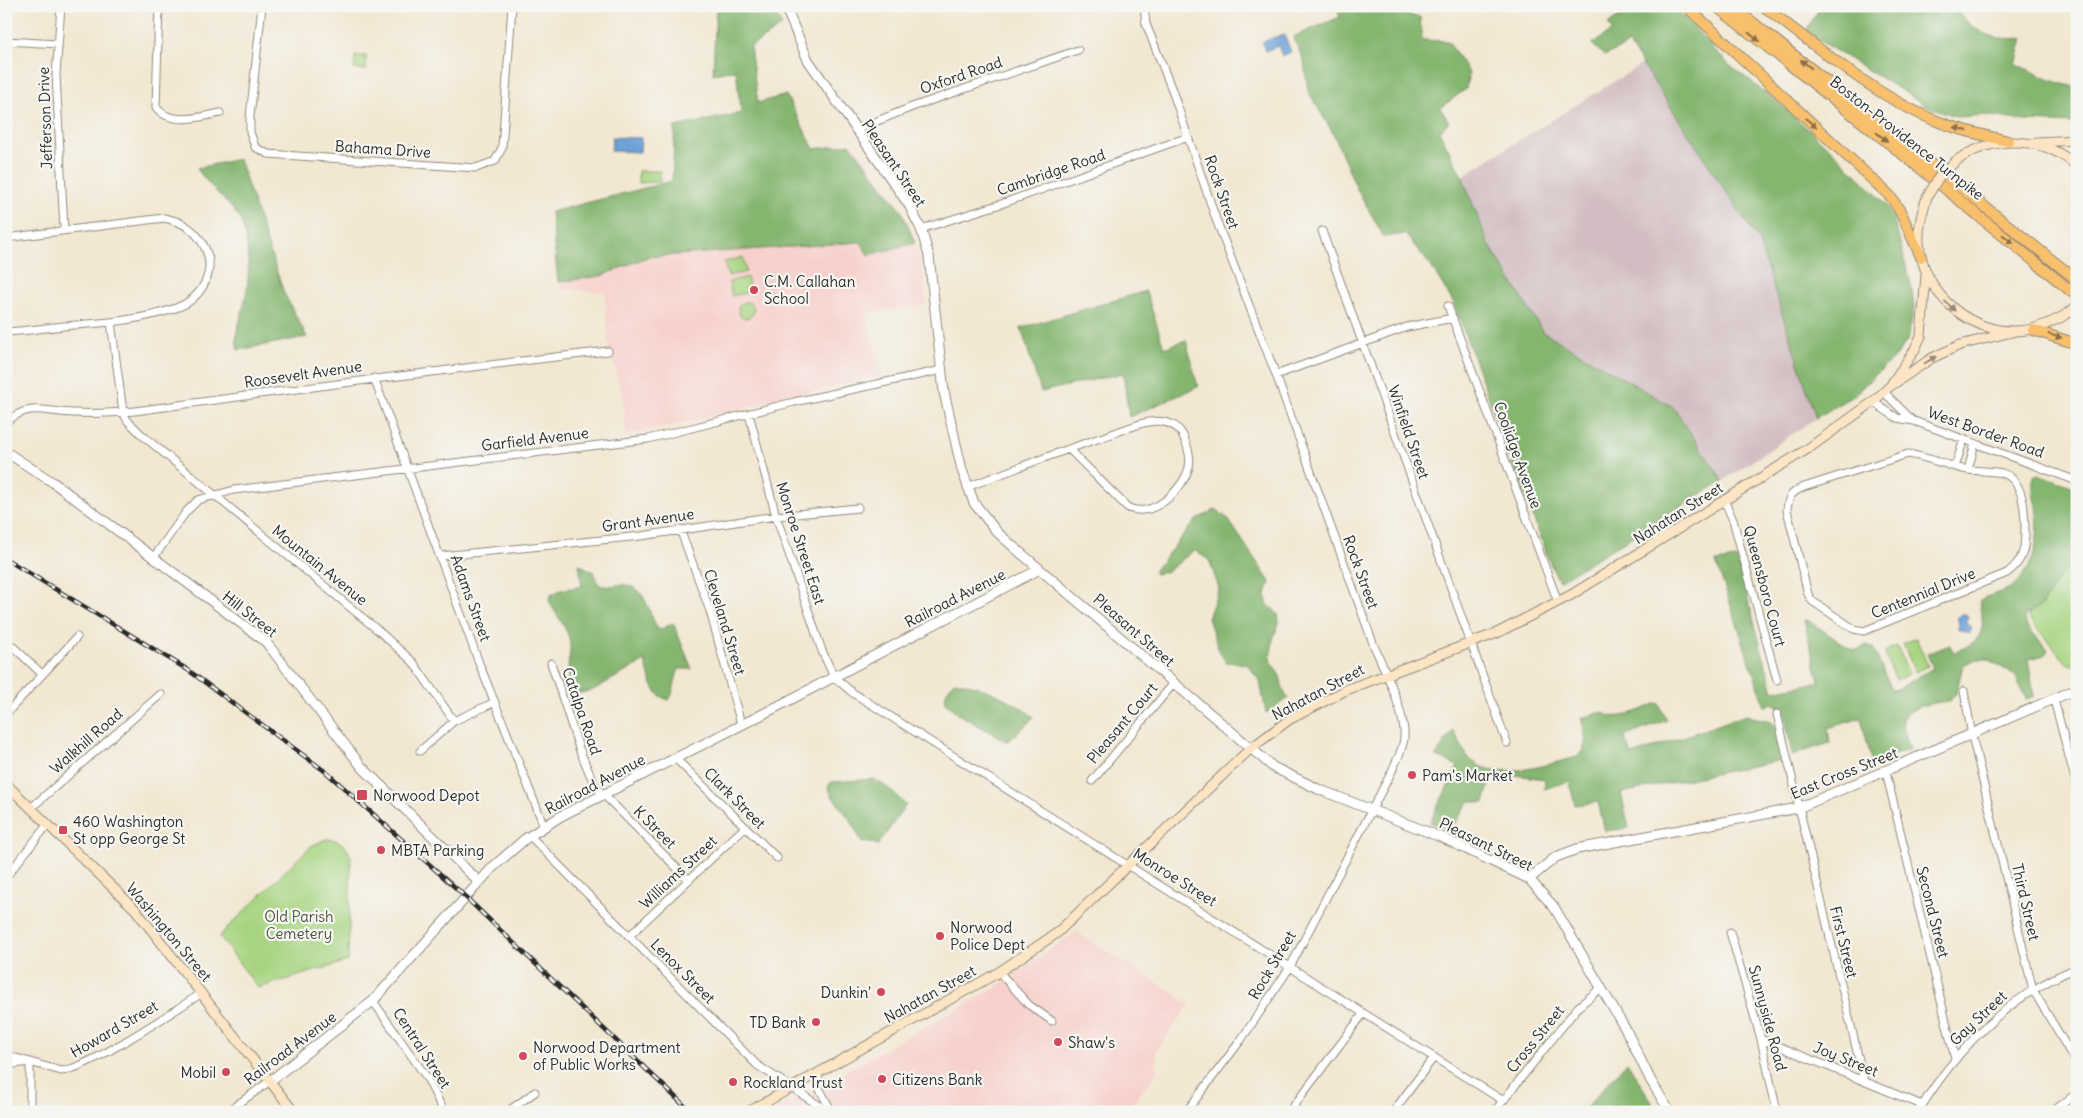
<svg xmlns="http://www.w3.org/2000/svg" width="2083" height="1118" font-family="Delius,sans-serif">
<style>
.built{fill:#f7d0cb}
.industrial{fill:#d2bec2}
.green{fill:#a7d481;stroke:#698056}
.forest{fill:#85b66f;stroke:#58704d}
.water{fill:#6b9fd7;stroke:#4b6581}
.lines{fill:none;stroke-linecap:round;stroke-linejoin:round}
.minor-casing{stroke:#8e897e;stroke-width:9}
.tertiary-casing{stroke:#8e897e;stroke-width:11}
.secondary-casing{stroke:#8e897e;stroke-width:11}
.primary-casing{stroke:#8e897e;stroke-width:12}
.minor{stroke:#fff;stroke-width:7}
.tertiary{stroke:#fff;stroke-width:9}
.secondary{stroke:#fce5c4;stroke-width:9}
.primary{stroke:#f8bf6c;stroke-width:10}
.rail-casing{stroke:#2b2b2b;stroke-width:4.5}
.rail{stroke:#f6f6f2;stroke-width:2.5;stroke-dasharray:8;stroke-linecap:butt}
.secondary-bridge-casing{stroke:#8e897e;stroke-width:11;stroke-linecap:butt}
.secondary-bridge{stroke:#fce5c4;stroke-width:9}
.oneway{fill:#876e48}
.oneway2{fill:#948878}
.poi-dot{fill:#d1495b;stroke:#f6f6f2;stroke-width:2}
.labels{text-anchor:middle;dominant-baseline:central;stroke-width:4.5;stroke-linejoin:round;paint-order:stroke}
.street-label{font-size:15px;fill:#2b2b2b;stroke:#f6f6f2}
.poi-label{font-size:15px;fill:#2b2b2b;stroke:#f6f6f2;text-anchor:start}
.park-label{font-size:15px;fill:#4a5540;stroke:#f6f6f2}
</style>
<rect width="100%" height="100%" fill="#f6f6f2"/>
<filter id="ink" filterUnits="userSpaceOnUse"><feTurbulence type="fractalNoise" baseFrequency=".02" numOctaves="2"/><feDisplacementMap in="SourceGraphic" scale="10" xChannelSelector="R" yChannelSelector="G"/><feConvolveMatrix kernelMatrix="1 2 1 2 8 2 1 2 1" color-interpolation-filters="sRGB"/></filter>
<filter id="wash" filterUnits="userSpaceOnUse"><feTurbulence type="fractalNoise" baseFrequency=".0096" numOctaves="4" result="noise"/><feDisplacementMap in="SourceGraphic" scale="20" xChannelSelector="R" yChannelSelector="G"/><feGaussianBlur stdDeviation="1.12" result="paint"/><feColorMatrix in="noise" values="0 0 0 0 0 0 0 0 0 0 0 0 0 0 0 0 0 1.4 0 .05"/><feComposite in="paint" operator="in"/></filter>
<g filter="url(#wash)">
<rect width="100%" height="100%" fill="#f2e7d1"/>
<path class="built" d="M855,146l46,64 10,19 13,46 2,30 -60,8 16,62 -256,61 -3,-38 -15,-55 -3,-51 -45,-3 -6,-75z
M1076,932l114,72 -34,47 1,21 -32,40h-354l219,-121z"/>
<path class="industrial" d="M1644,63l114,177 58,178 -93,63 -50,-74 -130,-75 -55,-89 -26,-67z"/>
<path class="green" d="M355,56h11v14l-12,-1z
M638,171h22v11l-22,1z
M743,257l3,15 -18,4 -4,-14z
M747,277l4,15 -19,4 -3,-14z
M738 310a8 8 0 1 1 16 0a8 8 0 1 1-16 0Z
M2077,507v160l-10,-4 -39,-45 8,-51z
M1916,638l12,28 -13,6 -12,-28z
M1897,646l12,28 -13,6 -12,-28z
M326,839c13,0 21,6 25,18l-3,104 -90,27 -39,-52 92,-90z"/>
<path class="forest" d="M716,6h57l9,20 -32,21 8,56 28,-8 28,54 36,-5 51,66 14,33 -47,12 -7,-13 -214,15 -46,19 -43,6 -7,-70 121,-31 3,-54 66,-14 -5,-43 -23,4z
M1336,6h73l1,10 10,1 2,23 26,1 21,32 -3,16 -26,19 9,14 -10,9 23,45 26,67 55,89 130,75 50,74 -164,100 -7,-13 -99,-266 -22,-36 -26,-32 -21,3 -27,-48 -24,-56 -25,-42 -4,-30 -11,-24 47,-20z
M1637,6h37l55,59 48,36 60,54 49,49 8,16 17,65 3,22 -6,31 -10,16 -44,41 -38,23 -58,-178 -129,-196 -25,12 -12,-12 20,-13 -4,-7z
M1821,6h131c23,26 35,35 71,32l-7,26 34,16 27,8v35l-52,-2 -40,-6 -27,2 -31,-11 -122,-74z
M239,159l45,134 23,44 -69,13c-4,-18 1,-24 5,-41 7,-28 8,-59 -2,-88 -4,-11 -35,-37 -44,-53z
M1146,291l18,57 22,-8 12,47 -69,30 -6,-44 -82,19 -20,-64z
M2038,474l39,14v76l-14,8 -21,33 -18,11 1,8 23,26 -3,5 -17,4 6,37 -8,3 -11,-24 -28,-16h-11l-13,6 -7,29 -6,7c-12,1 -44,5 -47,20 -1,7 5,20 7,28l-38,14 -11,-45 -33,10 2,15 -38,12 -8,-46 -12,-6 -7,4 -49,-145 21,-3 36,132 46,-9 -15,-62h3l45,30h5l10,-5 6,3 18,40 2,2 5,-1 35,-21 -6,-14 23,-9 4,8c18,-9 31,-14 28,-37 -1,-6 -4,-10 -2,-16 9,-5 19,-7 28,-11 25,-12 32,-51 29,-75 -1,-13 -7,-24 -3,-38z
M1216,509l12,10 42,63 -4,12 1,9 11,11 1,9 -6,16 -3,21 10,16 3,14 5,8 -22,15 -6,-32 -13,-17 -21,-2 -7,-11 -11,-33 11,-30 -10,-28 -15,-10 -27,22 -12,2 -2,-2 43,-52z
M579,564l15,8 5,13c11,4 21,-3 31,1 18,5 19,32 29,44l14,-7 19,46h-13c-5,11 -4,22 -10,31 -18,-4 -19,-24 -24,-39l-52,29 -17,4c-16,-28 -2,-33 -7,-56 -4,-14 -15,-25 -20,-38l2,-5c10,-7 20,-6 31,-9z
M954,681c30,5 56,18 80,36l-26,25 -50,-28 -13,-12 1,-10z
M1658,703l9,17 -43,17 8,18 114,-40c9,4 20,3 27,8l9,37 -161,33 8,35 -24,3 -7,-29 -23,3 -6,-24 -25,8 1,-10 -52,-7 -9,31 -15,-2 -18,29 -21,-8 28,-56 -22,-10 17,-26c5,8 9,19 15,27 23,27 81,7 109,0 13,-13 8,-23 4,-39l22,-6c14,12 40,-4 55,-9z
M874,779l14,9 18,17 -28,40 -9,-3 -7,1 -10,-21 -20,-26 -4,-9 3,-5z
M1627,1062l31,50h-76z"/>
<path class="water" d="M1284,34l7,18 -9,4 -4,-10 -13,5 -3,-9z
M612,137l29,1 -1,14 -29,-1z
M1961,614h4l3,4 -1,5 4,5 -2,5 -11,-4 1,-6 -2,-5z"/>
</g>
<g filter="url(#ink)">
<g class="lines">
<g class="minor-casing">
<path id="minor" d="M61,6l-5,69 8,154
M159,6l-3,101c13,19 45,10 64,6
M262,6l-12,111v15l5,15 13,7 208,14 19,-7 7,-13 10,-142
M1144,6l2,18 26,66 45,132 59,153 98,271c10,22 32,68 30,92 -1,12 -8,23 -12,33l-102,196 -49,73 -55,72
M6,41l52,3
M855,130l57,-23 166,-57
M921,229l80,-25 187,-67
M1322,231l185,512
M6,238l158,-20c18,3 33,13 41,30 12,25 -5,52 -29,60 -36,13 -76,15 -113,18 -19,2 -38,5 -57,6
M1448,306l110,296
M111,322l12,90 4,8 15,15 238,197 33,30 41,59 41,-19
M1276,375l131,-48 46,-9
M374,378l105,285 65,163
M1884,392l27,27
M1873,402l24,16 17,3 163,60
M749,414l27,102 46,135 12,26 19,16 649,407
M6,422c26,-21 39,-9 68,-9 20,1 41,0 61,-2 157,-22 315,-42 473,-60
M1908,454c20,3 39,12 60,16 11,1 23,1 34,3 22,6 23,39 23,57 0,20 -2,31 -18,43l-143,58 -10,-2 -42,-28 -4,-7 -21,-84c1,-14 5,-18 17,-23z
M1955,467l9,-28
M1968,470l7,-27
M967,487c47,-18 94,-36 142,-52 16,-5 38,-17 55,-13 11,2 18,9 21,19 4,9 6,17 4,26 -6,24 -38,53 -62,40l-58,-58
M1724,500l9,20 44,160
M680,529l30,82 31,113
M441,556l200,-20 135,-20 82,-8
M154,557l32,-45 12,-12 36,-10 414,-51 146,-37 148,-32
M6,640l36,34
M551,663l29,88 15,35 94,94
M1964,691l8,45 61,254 44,74
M2054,700l23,86
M6,714l71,-77
M1777,714l87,367
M420,751l34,-30
M675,758l102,100
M1886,772l69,287
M1092,781l82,-98
M31,808l130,-114
M530,836l227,229 72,47
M6,877l42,-53
M1730,932l31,107 16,73
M629,936l115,-108
M999,972l30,33 23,16
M373,1001l54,77 17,34
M1761,1039l161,66
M6,1055l55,16c26,-1 114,-61 141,-78
M6,1065l24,-3v50
M818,1072l1,16 13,24
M227,1112l43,-31
M507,1112l28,-20
M1289,1112l74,-98
M1393,1112l41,-55
M1494,1112l84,-105 23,-19
M1918,1112c38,-62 90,-117 159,-144
M2052,1112l25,-19"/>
</g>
<g class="tertiary-casing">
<path id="tertiary" d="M785,6l23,54 101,145 12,24 8,27 15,136 18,78 12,33 23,29 19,17 257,218 45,22 125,49 86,41 25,28 73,125 24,49 19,31
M6,452l48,31 212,159 96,125 117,115
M1529,879l27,-22 21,-8 221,-41 279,-119
M270,1081l103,-80 120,-134 32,-28 36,-23 202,-102 277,-145"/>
</g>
<g class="secondary-casing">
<path id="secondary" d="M2037,142l40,-2
M1956,161c37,-26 86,-26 121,5
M1927,197c-5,15 -9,29 -8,45 4,60 68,106 125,83 12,-5 24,-10 33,-19
M1892,383l22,-32 7,-15 5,-61
M6,784l129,125 159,203
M748,1112l251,-140 58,-39 193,-184 40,-30 56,-29 151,-57 74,-38 238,-147 64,-46 16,-15 43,-29 28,-13 56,-14"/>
</g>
<g class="primary-casing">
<path id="primary" d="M1686,6l204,190 10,15 21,46
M1716,6l204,162 157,128
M1732,6l345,274
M1763,6c52,39 118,95 179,117 21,8 44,13 66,18
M2033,330l44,14"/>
</g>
<use href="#minor" class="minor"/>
<use href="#tertiary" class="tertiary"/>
<use href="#secondary" class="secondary"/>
<use href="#primary" class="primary"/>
<g class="rail-casing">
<path id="rail" d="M6,559l182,111 138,102 131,117 234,223"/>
</g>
<use href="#rail" class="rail"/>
<g class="secondary-bridge-casing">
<path id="secondary-bridge" d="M1927,197l12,-20 17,-16"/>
</g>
<use href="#secondary-bridge" class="secondary-bridge"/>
</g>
<defs><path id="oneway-solid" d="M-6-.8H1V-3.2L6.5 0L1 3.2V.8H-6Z" transform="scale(1.25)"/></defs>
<g class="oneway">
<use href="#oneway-solid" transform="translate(1754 37) rotate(38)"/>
<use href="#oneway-solid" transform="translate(1806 64) rotate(-142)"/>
<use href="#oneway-solid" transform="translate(1811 123) rotate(41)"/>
<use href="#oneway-solid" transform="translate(1961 129) rotate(-165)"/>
<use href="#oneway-solid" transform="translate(1882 137) rotate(38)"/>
<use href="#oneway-solid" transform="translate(2008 239) rotate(39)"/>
<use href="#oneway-solid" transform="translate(2055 336) rotate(16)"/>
</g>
<g class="oneway2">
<use href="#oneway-solid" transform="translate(1950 306) rotate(43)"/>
<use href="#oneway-solid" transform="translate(1930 360) rotate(-32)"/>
</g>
</g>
<g class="poi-dot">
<circle cx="754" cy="290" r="5"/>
<circle cx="1412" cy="775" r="5"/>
<rect x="356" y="789" width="12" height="12" rx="2.5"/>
<rect x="58" y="825" width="10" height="10" rx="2.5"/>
<circle cx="381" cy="850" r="5"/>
<circle cx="940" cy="936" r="5"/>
<circle cx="881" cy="992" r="5"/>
<circle cx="816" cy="1022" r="5"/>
<circle cx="1058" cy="1042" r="5"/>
<circle cx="523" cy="1056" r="5"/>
<circle cx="226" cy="1072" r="5"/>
<circle cx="882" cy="1079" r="5"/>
<circle cx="733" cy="1082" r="5"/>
</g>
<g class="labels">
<g class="street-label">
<text transform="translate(961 75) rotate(-19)">Oxford Road</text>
<text transform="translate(45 118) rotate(-92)">Jefferson Drive</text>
<text transform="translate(1907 138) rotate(38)">Boston-Providence Turnpike</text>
<text transform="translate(383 149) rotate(4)">Bahama Drive</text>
<text transform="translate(894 163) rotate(56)">Pleasant Street</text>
<text transform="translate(1051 172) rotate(-19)">Cambridge Road</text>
<text transform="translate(1222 192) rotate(71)">Rock Street</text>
<text transform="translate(303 374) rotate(-8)">Roosevelt Avenue</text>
<text transform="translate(1409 432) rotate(71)">Winfield Street</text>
<text transform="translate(1986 432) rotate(20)">West Border Road</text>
<text transform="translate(535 439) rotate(-7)">Garfield Avenue</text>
<text transform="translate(1518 455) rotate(70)">Coolidge Avenue</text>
<text transform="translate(1678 513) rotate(-32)">Nahatan Street</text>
<text transform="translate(648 520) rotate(-8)">Grant Avenue</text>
<text transform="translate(801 543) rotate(72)">Monroe Street East</text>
<text transform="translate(320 565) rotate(39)">Mountain Avenue</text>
<text transform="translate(1361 572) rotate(70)">Rock Street</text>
<text transform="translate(1765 586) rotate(75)">Queensboro Court</text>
<text transform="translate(1923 593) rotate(-22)">Centennial Drive</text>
<text transform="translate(471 598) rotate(70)">Adams Street</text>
<text transform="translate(955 598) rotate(-27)">Railroad Avenue</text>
<text transform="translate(250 614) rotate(38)">Hill Street</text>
<text transform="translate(725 622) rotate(73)">Cleveland Street</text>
<text transform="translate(1134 630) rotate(41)">Pleasant Street</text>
<text transform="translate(1318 692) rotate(-28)">Nahatan Street</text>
<text transform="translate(582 711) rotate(71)">Catalpa Road</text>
<text transform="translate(1122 723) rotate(-50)">Pleasant Court</text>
<text transform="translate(86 741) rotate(-41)">Walkhill Road</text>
<text transform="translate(1844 773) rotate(-22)">East Cross Street</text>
<text transform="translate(595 784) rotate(-28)">Railroad Avenue</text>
<text transform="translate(735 798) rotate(45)">Clark Street</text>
<text transform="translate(655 827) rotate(45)">K Street</text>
<text transform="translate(1486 844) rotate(26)">Pleasant Street</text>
<text transform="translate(678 872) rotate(-43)">Williams Street</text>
<text transform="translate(1175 877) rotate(32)">Monroe Street</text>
<text transform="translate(2026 902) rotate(77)">Third Street</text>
<text transform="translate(1933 912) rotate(76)">Second Street</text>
<text transform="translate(169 932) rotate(50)">Washington Street</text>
<text transform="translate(1844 942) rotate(76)">First Street</text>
<text transform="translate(1272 965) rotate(-59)">Rock Street</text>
<text transform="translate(683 971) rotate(45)">Lenox Street</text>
<text transform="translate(930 994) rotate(-29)">Nahatan Street</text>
<text transform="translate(1768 1018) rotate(75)">Sunnyside Road</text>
<text transform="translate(1978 1018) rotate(-43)">Gay Street</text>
<text transform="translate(114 1029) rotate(-30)">Howard Street</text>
<text transform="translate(1535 1039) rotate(-51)">Cross Street</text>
<text transform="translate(290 1048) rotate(-37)">Railroad Avenue</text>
<text transform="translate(422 1048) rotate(57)">Central Street</text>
<text transform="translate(1846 1059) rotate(22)">Joy Street</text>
</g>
<g class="poi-label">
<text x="764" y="281">C.M. Callahan<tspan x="764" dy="17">School</tspan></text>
<text x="1422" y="775">Pam's Market</text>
<text x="373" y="795">Norwood Depot</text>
<text x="73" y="821">460 Washington<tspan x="73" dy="17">St opp George St</tspan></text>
<text x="391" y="850">MBTA Parking</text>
<text x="950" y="927">Norwood<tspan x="950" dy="17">Police Dept</tspan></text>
<text x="871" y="992" text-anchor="end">Dunkin'</text>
<text x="806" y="1022" text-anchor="end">TD Bank</text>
<text x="1068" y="1042">Shaw's</text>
<text x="533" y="1047">Norwood Department<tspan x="533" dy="17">of Public Works</tspan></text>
<text x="216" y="1072" text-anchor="end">Mobil</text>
<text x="892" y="1079">Citizens Bank</text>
<text x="743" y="1082">Rockland Trust</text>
</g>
<g class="park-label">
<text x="299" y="916">Old Parish<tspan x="299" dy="17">Cemetery</tspan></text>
</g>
</g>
<rect width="2083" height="1118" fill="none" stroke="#f6f6f2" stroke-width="25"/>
</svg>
